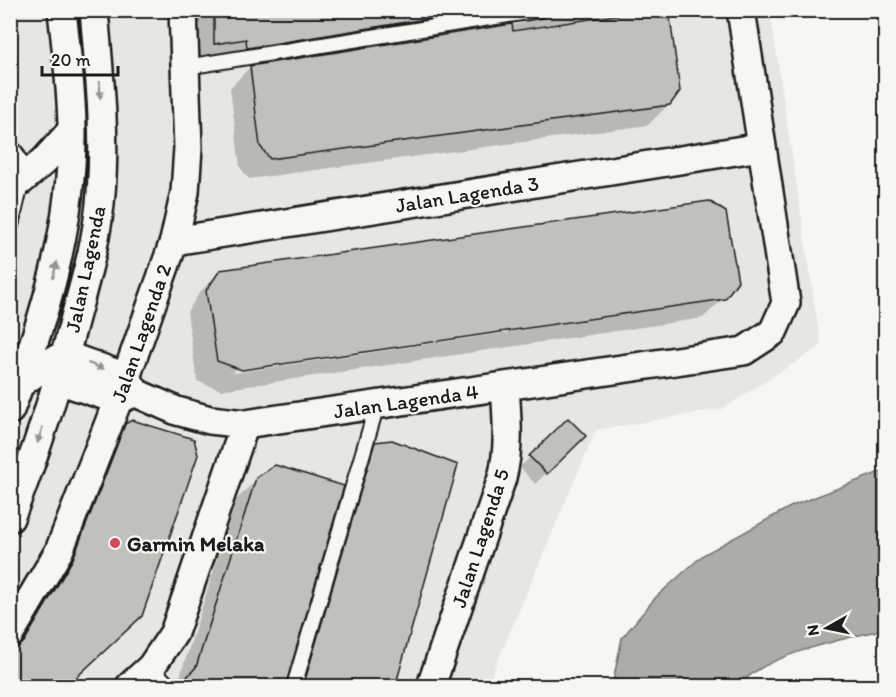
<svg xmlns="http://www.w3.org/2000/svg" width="896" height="697" font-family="Itim,sans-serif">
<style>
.built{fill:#e6e6e2}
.water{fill:#acaca9;stroke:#727271;stroke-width:1.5}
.shadow{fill:#0003;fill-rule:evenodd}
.building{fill:#c0c0bd;stroke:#1c1c1c;stroke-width:1.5}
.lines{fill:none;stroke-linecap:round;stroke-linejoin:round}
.lane-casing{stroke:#1c1c1c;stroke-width:18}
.street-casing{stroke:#1c1c1c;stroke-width:32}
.lane{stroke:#f6f6f2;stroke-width:14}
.street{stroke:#f6f6f2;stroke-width:27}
.oneway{fill:#949492}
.poi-dot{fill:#d1495b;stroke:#f6f6f2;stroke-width:2}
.labels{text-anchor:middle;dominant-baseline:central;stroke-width:4.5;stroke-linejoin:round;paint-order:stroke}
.street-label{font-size:21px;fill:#1c1c1c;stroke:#f6f6f2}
.poi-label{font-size:21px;font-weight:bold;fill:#1c1c1c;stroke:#f6f6f2;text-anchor:start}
</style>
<rect width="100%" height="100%" fill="#f6f6f2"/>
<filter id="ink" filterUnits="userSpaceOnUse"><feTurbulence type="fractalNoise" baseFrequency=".0167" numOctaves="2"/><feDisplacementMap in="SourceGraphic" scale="12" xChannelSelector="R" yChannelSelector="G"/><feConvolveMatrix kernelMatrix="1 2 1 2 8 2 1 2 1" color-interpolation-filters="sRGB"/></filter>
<g filter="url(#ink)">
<path class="built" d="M10,11h760l51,335 -99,63 -126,21 -109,256h-476z"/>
<path class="water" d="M885,470v159c-34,8 -127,27 -145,57h-128l10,-48 34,-41 47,-42 89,-49z"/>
<path class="shadow" d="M195,10h472l2,94 -21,21 -399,54 -9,-12 -10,-79 20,-21 274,-44 -6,-2 -291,47 -1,-10 -32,5z
M221,271l503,27 -21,20 -482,72 -24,-9 -10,-69 13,-20zM718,298v3l-484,72v-3z
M568,420l16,16 -49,48 -15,-17z
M126,426l15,190 -131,36 43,-71 52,-135z
M376,444l17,242h-104l66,-222z
M257,479l27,207h-107l59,-186z"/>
<path class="building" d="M214,10h266l-233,38 -1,-9 -32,5z
M649,10h20l11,81 -10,14 -400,54 -10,-13 -10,-80 262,-42 1,7z
M709,201l17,11 12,69 -13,18 -483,71 -25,-9 -11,-70 14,-21z
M568,418l18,18 -39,38 -18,-18z
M132,420l62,19 4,16 -56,161 -76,71h-56v-37l8,-3 6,-5 49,-83 52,-135z
M392,440l66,25 -63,222h-92l72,-245z
M275,465l69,21 -59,201h-107l18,-20 60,-189z"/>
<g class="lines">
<g class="lane-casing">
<path id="lane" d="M186,67l354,-57
M10,230l12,-50
M151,667l18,19
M294,686l83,-281"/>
</g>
<g class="street-casing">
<path id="street" d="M10,156l12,24 23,-20 27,-30
M174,241l587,-94
M58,380l60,20 16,-7
M20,384l30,-22 15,-7 61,22 10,16 41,18 33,9 35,4 499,-73 29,-19 13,-29 -45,-293
M10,410c34,-90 63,-184 62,-281 0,-39 -6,-79 -10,-119
M10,518c27,-66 48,-135 66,-204 11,-40 22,-79 25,-121 5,-61 -2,-122 -7,-183
M10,634l49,-83 59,-151 56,-159 11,-49 3,-44 -5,-138
M130,686l21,-19 23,-34 71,-209
M431,686l71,-208c8,-31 5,-60 3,-92"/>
</g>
<use href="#lane" class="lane"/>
<use href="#street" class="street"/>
</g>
<defs><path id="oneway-solid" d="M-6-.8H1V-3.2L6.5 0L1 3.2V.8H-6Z" transform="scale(1.5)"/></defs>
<g class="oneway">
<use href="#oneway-solid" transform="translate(100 90) rotate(87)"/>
<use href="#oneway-solid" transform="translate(55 270) rotate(-76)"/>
<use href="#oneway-solid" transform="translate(96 366) rotate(21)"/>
<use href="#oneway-solid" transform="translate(40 435) rotate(108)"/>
</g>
</g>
<circle class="poi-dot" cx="115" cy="543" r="6"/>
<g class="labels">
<g class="street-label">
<text transform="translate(467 194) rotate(-9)">Jalan Lagenda 3</text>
<text transform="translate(85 269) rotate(-78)">Jalan Lagenda</text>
<text transform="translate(141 333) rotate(-71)">Jalan Lagenda 2</text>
<text transform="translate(406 401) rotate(-8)">Jalan Lagenda 4</text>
<text transform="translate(480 538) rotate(-72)">Jalan Lagenda 5</text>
</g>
<g class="poi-label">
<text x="127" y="543">Garmin Melaka</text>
</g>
</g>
<rect width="896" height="697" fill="none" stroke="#f6f6f2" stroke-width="36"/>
<rect x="18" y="18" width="860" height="661" fill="none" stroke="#1c1c1c" stroke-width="2" filter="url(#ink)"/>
<g transform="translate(827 628) rotate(261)" stroke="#f6f6f2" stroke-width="4.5" paint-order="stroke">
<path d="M0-4.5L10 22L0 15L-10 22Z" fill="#1c1c1c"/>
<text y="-9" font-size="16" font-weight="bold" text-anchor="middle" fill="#1c1c1c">N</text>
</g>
<path d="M42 66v9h76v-9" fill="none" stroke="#1c1c1c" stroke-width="3"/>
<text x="51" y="66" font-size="18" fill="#1c1c1c" stroke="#f6f6f2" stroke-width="4.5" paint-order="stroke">20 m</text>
</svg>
